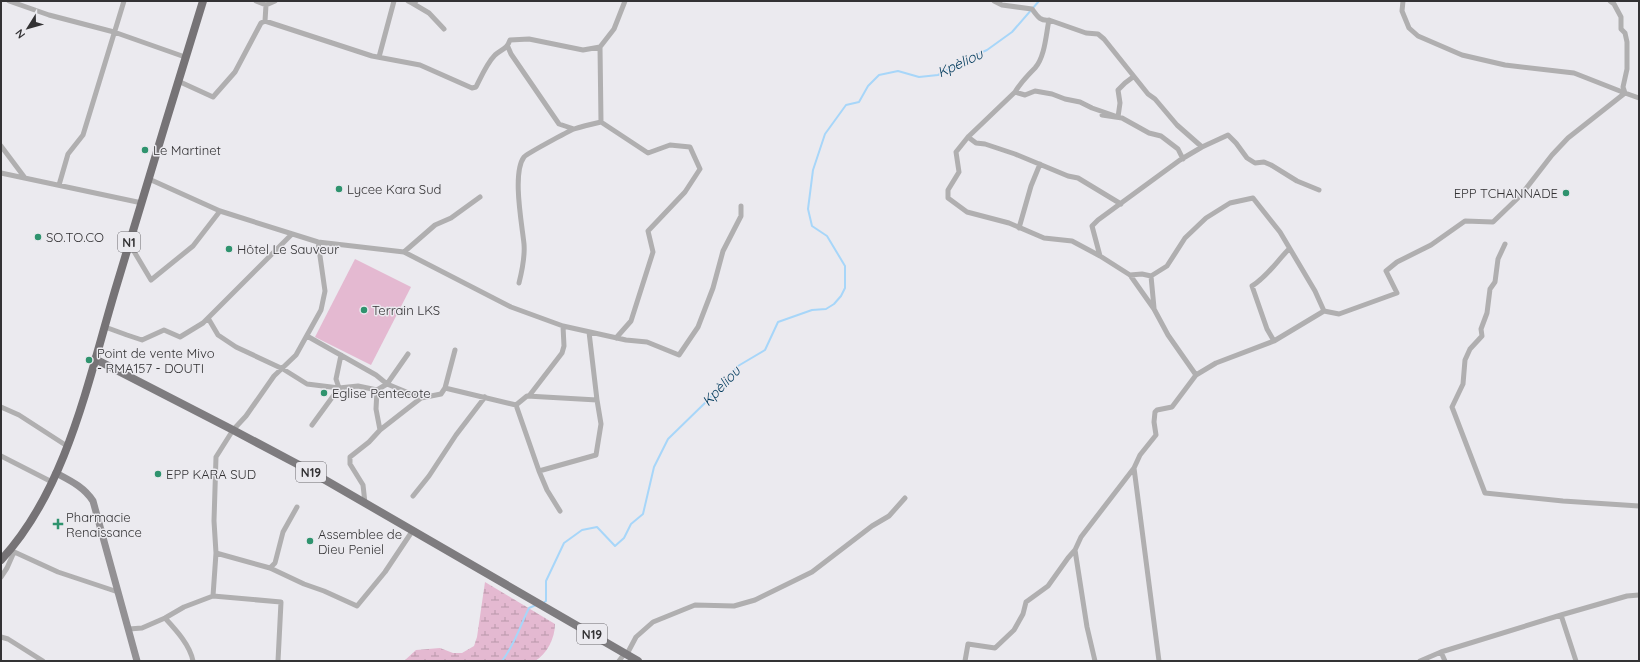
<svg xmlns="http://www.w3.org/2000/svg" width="1640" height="662" font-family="Quicksand,sans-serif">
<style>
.wetland{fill:url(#wetland-marsh)}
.garden{fill:#e4b9d1}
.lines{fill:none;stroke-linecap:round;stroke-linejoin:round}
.stream{stroke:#a7d6f9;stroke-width:2}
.minor{stroke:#b0afb0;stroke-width:5}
.secondary{stroke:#939194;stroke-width:7}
.primary{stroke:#7e7c7f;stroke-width:8}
.trunk{stroke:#767376;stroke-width:8}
.poi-dot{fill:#2f936e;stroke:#ebeaef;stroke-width:1.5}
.labels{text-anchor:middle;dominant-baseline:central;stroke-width:3;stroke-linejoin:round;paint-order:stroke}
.shield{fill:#ebeaef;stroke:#6a696c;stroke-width:1}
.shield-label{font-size:12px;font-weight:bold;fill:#333234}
.poi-label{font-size:13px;fill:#333234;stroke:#ebeaef;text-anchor:start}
.water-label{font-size:14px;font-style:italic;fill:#003a5c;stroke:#ebeaef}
</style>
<defs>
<pattern id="wetland-marsh" width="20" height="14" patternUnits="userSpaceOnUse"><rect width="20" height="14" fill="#e4b9d1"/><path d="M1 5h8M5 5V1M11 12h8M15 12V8" fill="none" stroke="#b997aa"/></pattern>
</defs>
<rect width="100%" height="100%" fill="#ebeaef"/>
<path class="wetland" d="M485,582l70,42c0,14 -8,30 -20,37h-131l12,-11 24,-2 13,5h9l12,-7 3,-9z"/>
<path class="garden" d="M355,259l56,28 -40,78 -56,-28z"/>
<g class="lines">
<path class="stream" d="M543,603l3,-2v-20l18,-38 18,-13 15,-3 18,19 9,-8 7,-14 12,-10 11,-47 14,-28 40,-39 30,-34 27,-16 13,-28 34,-12 14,-1 8,-5 7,-8 4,-8v-22l-18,-30 -15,-10 -4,-17 5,-39 12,-36 21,-29 13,-3 9,-16 11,-11 19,-4 21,6 19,-2 31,-17 18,-8 25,-18 27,-31
M502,661c13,-17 18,-35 27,-53l7,-3"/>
<path class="minor" d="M9,1l40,14 65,17 71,25
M256,1l10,4 9,-4
M408,1l4,2 4,-2
M994,1l8,4 30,4c6,8 8,12 17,11l37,13 12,1 6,5 44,55 7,5 22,26 25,22
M1610,1l4,3 7,13v12l4,4 2,9v27l-4,18 2,6 14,5
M412,3l17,10 15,16
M1049,20c-3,14 -4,37 -14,48 -8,8 -14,14 -20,24l-47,45 -12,15 3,20 -11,18v8l19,14 42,11 35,15 28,3 28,15
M265,21l107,35 48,9 52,23 4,-1c5,-10 11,-24 19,-32 7,-6 12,-6 15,-15l19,-1 54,11 17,-3
M508,47l3,7 48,70 15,5
M379,57l15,-56
M178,81l35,16 22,-25 26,-49 4,-2 1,-16
M1015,92l10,3 10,-4 17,3 13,5 15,3 12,6 26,9 2,-14 -2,-13 7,-7 8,-6
M1102,115l20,3 27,15 12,3 17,13 5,10
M601,122l-1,-75 14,-18 11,-28
M968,137l8,6 9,1 30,10 53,22 10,2 43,26
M1,146l24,32
M1,173l141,30
M149,179l71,32 98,31 86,10 107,55 52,19 63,14 21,2 32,13 19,-28 15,-39 10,-37 18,-35v-10
M59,185l9,-31 15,-19 41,-134
M1019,228l12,-42 9,-22
M129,243l22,37 42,-34 27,-35
M1505,244l-7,15 -3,23 -5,7 -3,24 -6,16 1,7 -12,13 -5,11 -2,24 -11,23 33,86 78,8 76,5
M404,252l31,-27 16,-7 29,-21
M1130,275l12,-1 9,2
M519,283c3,-12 6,-27 5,-39 -2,-20 -12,-71 0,-87 2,-3 45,-26 50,-28 9,-3 18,-5 27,-7l47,31 22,-8 20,2 10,22 -15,23 -37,39 5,21 -22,69 -15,17
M1154,308l-3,-32 16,-10 18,-28 21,-20 24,-15 23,-5 27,34 35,59 9,20
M208,318l10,17 18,12 47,22 24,15 32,4 19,-2 19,4 10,-6 21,-30
M105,327l22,8 15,5 22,-10 16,7 23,-14 89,-89
M307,336l69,39 11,9 34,14 20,-4 4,-6 71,17 11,-9 70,4 -8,-68
M1274,341l-7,-12 -15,-43c15,-9 25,-25 37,-37
M1196,375l-28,-40 -14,-26 -24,-34 -30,-19 -8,-30 6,-6 82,-60 22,-13 26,-12 8,8 11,15 8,5 9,-1 7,3 26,16 22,9
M339,388l-3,-9 5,-24
M445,388l10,-38
M377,390l-1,19 4,21
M529,396l33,-43 2,-7 -1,-20
M516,405l23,66 57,-16 5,-31 -4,-24
M1,407l18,8 48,31
M312,425l27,-37
M1,456l51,26
M1134,468l25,193
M539,471l8,19 13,21
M413,496l16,-20 27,-41 29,-38
M365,503l-2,-18 -13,-21v-7l19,-15 11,-12 41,-32
M10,550l48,22 60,20
M1075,550l12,77 8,34
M216,553l54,15 34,16 20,7 33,15 28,-34 28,-42
M270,568l5,-5 8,-31 14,-25
M1,577l6,-9 7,-16
M213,596l3,-43 -2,-32 2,-64 17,-27 13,-14 28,-40 22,-21 25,-45 4,-19 -7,-49
M1561,615l15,46
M165,618c11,12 25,27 28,43
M129,629l13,-1 23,-10 19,-11 29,-11 68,6 -3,59
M1,637l7,2 35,22
M1441,652l4,9
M627,654l9,-17 17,-15 42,-17 39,1 21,-6 57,-28 60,-46 17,-10 16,-18
M619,661l6,-8
M965,661l3,-17 27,4 19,-18 9,-16 3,-12 22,-16 20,-28 7,-8 6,-13 53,-69 6,-13 16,-20 -2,-13 1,-10 2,-2 15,-3 24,-32 20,-12 58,-22 50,-30 15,3 58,-21 -11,-22 11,-9 34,-17 34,-24 28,1 28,-27 31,-40 16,-17 57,-45 -51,-20 -69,-8 -43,-10 -44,-19 -9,-8 -7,-17 1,-10
M1420,661l21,-9 120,-37 66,-19 12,-1"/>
<path class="secondary" d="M56,473c15,8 28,14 37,28l44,160"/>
<path class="primary" d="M95,359l138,71 68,36 337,195"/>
<path class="trunk" d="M1,560c67,-72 88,-184 116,-276 28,-94 57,-189 86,-283"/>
</g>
<g class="poi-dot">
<circle cx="145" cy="150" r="4"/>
<circle cx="339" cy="189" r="4"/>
<circle cx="1566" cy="193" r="4"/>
<circle cx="38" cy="237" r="4"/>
<circle cx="229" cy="249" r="4"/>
<circle cx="364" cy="310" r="4"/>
<circle cx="89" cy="360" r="4"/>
<circle cx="324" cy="393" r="4"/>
<circle cx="158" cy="474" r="4"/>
<path d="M56 518h4v4h4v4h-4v4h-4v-4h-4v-4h4z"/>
<circle cx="310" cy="541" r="4"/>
</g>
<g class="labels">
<g class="shield">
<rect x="118" y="232" width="22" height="20" rx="3"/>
<rect x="296" y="462" width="30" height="20" rx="3"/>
<rect x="577" y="624" width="30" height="20" rx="3"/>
</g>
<g class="shield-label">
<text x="129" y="242">N1</text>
<text x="311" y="472">N19</text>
<text x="592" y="634">N19</text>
</g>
<g class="poi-label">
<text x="153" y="150">Le Martinet</text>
<text x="347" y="189">Lycee Kara Sud</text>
<text x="1558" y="193" text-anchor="end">EPP TCHANNADE</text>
<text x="46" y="237">SO.TO.CO</text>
<text x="237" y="249">Hôtel Le Sauveur</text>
<text x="372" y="310">Terrain LKS</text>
<text x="97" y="353">Point de vente Mivo<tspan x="97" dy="15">- RMA157 - DOUTI</tspan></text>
<text x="332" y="393">Eglise Pentecote</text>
<text x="166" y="474">EPP KARA SUD</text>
<text x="66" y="517">Pharmacie<tspan x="66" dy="15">Renaissance</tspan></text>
<text x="318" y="534">Assemblee de<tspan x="318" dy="15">Dieu Peniel</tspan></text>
</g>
<g class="water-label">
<text transform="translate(960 63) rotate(-25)">Kpèliou</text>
<text transform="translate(721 386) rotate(-47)">Kpèliou</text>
</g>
</g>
<rect width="1640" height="662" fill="none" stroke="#333234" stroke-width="4"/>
<g transform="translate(28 28) rotate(233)" stroke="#ebeaef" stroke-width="3" paint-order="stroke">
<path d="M0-3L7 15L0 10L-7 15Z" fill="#333234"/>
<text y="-6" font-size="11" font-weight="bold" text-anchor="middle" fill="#333234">N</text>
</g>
</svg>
